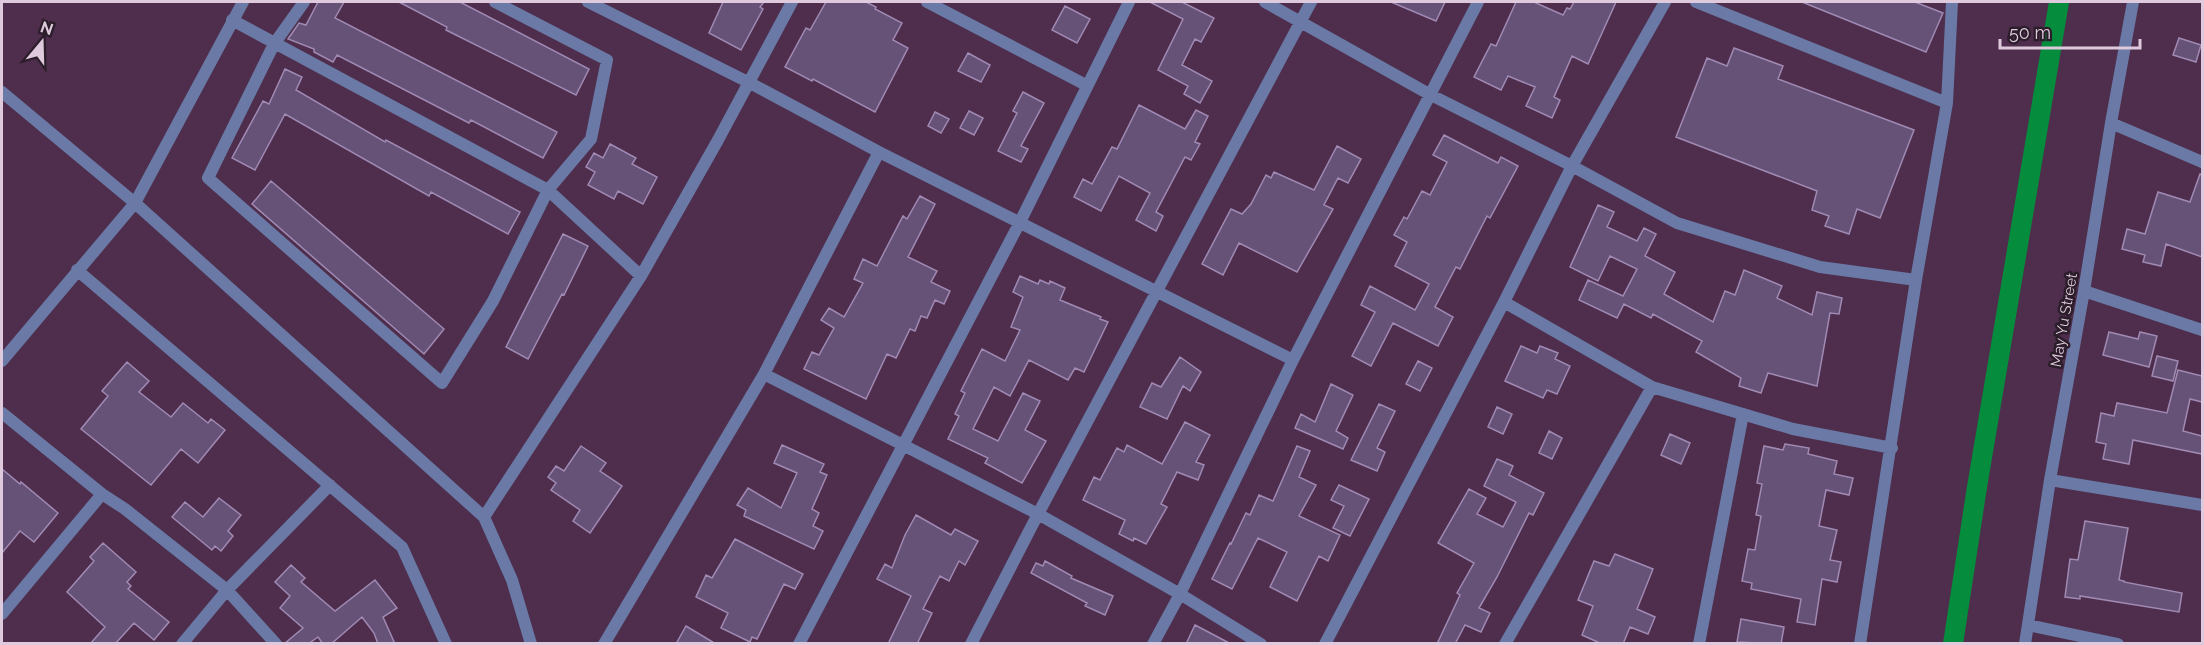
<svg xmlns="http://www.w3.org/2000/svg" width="2204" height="645" font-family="Raleway,sans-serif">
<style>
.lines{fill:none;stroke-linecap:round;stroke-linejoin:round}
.canal{stroke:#058c3c;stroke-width:20}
.building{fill:#665177;stroke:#a08ab4;stroke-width:1.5}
.street{stroke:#6a79a5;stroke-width:12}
.labels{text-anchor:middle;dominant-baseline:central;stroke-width:5;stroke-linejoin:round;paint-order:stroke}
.street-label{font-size:15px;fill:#decadc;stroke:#2b1d2a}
</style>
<rect width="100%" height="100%" fill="#4e2e4c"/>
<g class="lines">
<path class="canal" d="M1953,644l24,-157 82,-485"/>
</g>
<path class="building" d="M318,2h26l-9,16 222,114 -14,26 -72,-38 -2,3 -132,-68 -4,7 -19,-10v-3l-26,-10 11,-16 7,2z
M399,2h61l129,67 -13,26 -130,-65 1,-3z
M723,2h41l-4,5 3,2 -22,41 -32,-17z
M826,2h40l10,5 -1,2 27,14 -9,17 15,8 -33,64 -62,-33 -1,2 -27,-14 21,-39 4,2z
M1150,2h32l32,16 -13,24 -6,-3 -13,26 30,16 -12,22 -16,-9 4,-8 -30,-16 25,-51z
M1391,2h54l-9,19z
M1516,2h18l29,13 4,-7 3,1 4,-7h42l-28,62 -16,-8 -18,41 6,3 -8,18 -26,-12 9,-19 -27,-11 -7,14 -27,-13 17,-33 5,2z
M1802,2h113l28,11 -17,39z
M1065,6l25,13 -13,24 -25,-13z
M2179,38l22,7 -5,17 -23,-7z
M1734,48l49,18 -5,13 136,51 -34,88 -23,-9 -8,25 -24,-8 4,-10 -17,-6 5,-19 -141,-54 31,-79 20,8z
M968,53l22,12 -9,17 -23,-11z
M285,69l17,8 -6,13 89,52 1,-2 134,72 -12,22 -77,-42 -2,4 -144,-82 -30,56 -23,-12 31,-57 6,3z
M1023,92l21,11 -23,43 7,3 -7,13 -23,-11 19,-38 -4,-2z
M1139,105l46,24 11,-19 12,6 -13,26 5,2 -9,16 -6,-3 -29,55 7,4 -7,15 -20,-11 14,-27 -31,-17 -18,35 -27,-14 9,-18 9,5 20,-37 5,2z
M969,111l14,7 -9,17 -14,-7z
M935,112l14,7 -8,14 -13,-7z
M1444,135l54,28 3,-6 17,9 -28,52 -3,-2 -27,53 -4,-2 -21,40 18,10 -15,29 -45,-23 -22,43 -19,-10 23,-44 -14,-7 9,-19 45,24 14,-26 -34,-18 12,-24 -13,-7 10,-18 3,2 15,-28 8,4 17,-33 -14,-7z
M610,144l26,14 -4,6 25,13 -14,27 -25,-13 -4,8 -26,-14 7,-13 -9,-5 8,-14 9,5z
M1337,146l24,13 -13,24 -10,-5 -14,27 9,4 -36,63 -58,-29 -16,32 -21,-11 29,-55 11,5 9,-10 15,-29 5,3 3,-6 40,18z
M2200,174l2,1v82l-36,-13 -5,22 -18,-4 2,-7 -23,-6 5,-20 18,5 13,-42 32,10z
M271,181l173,148 -20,25 -172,-150z
M920,196l15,8 -27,53 29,14 -6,11 19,9 -6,13 -9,-4 -8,18 -6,-2 -6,15 -5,-2 -14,29 -9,-4 -21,45 -62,-30 8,-17 7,3 15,-27 -13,-8 8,-12 15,9 19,-34 -9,-4 9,-20 14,7 26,-50 4,3z
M1598,205l16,7 -7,15 30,14 7,-13 12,6 -11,22 30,16 -11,22 49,28 12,-31 10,4 9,-25 38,16 -5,12 35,17 5,-23 25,6 -3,16 -9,-1 -13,73 -49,-13 -7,20 -22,-7 2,-8 -45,-26 6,-11 -49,-27 -2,4 -27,-14 -7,14 -38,-18 9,-20 35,16 14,-27 -27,-13 -12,25 -28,-14z
M563,234l25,12 -24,49 -2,-1 -34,65 -22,-12z
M1020,276l18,8 2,-4 9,4 1,-3 15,7 -5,12 41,17 -1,2 8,3 -24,50 -9,-4 -7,12 -39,-20 -19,36 -16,-9 -21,42 25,12 25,-48 17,8 -15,29 21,11 -24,42 -37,-20 3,-5 -40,-19 11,-23 -4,-2 10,-21 -4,-2 21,-42 23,12 15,-31 -9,-3 12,-30 -10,-5z
M2109,332l29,7 2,-7 17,4 -8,31 -46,-12z
M1521,346l16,7 3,-7 18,7 -3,6 15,7 -13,28 -10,-4 -4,8 -38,-17z
M2157,356l21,5 -5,20 -21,-5z
M1180,357l21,15 -11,19 -7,-5 -16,33 -27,-12 12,-24 9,4z
M1418,361l14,7 -12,23 -14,-7z
M127,362l22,19 -10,11 32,25 12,-14 25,20 3,-4 14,11 -27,33 -17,-14 -30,36 -70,-56 27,-33 -6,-5z
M2178,370l24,6v26l-12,-3 -7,32 19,5v18l-69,-14 -4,24 -26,-5 3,-15 -10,-2 5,-29 13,3 3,-13 50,10z
M1331,384l22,11 -17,36 12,7 -5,11 -48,-21 6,-14 14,8z
M1379,404l16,7 -18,37 8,4 -8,19 -26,-11z
M1497,407l15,7 -9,20 -15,-7z
M1185,422l25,13 -14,27 8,3 -6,15 -21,-8 -16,32 6,3 -21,37 -12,-6 -1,3 -14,-7 6,-14 -42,-20 11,-23 6,3 17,-32 7,4 3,-7 35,19z
M1549,431l13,7 -10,21 -13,-6z
M1670,434l20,9 -9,21 -20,-9z
M1785,444l24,4 -1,6 29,7 -3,13 19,4 -4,17 -23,-5 -7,36 18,4 -7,30 11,2 -4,20 -15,-3 -7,46 -18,-3 4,-23 -50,-10 1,-6 -10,-2 6,-32 7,1 6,-34 -5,-1 6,-31 -5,-1 7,-37 19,4z
M782,445l42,19 -4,8 7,3 -15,34 7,4 -6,13 10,5 -9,18 -70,-33 2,-6 -9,-5 11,-17 33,20 16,-35 -23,-10z
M581,446l25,17 -6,8 22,15 -32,47 -17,-12 7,-11 -29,-20 5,-7 -8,-6 8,-11 8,5z
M1297,446l13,5 -11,26 17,8 -17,31 41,19 -12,26 -9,-5 -22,45 -27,-14 17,-35 -29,-14 -26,51 -20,-10 18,-36 1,1 15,-31 4,2 9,-20 14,6z
M1497,459l16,7 -4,9 35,18 -11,22 -4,-2 -32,64 -18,31 11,5 -9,19 -16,-7 -10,19h-18l23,-49 -3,-2 17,-30 -36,-20 31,-54 17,9 -9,16 26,13 13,-25 -32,-16z
M2,469l18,15 1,-2 37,31 -24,29 -14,-11 -18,22z
M1339,485l30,14 -19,37 -17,-8 11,-22 -13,-6z
M219,498l22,17 -13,16 5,5 -12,15 -6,-5 -3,4 -40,-33 13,-15 18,15z
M916,515l35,20 4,-6 23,12 -13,24 -6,-4 -10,20 -9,-5 -17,33 9,4 -15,31h-29l23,-48 -34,-17 8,-15 7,4 13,-33z
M2085,521l43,7 -9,52 5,1v1l58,11 -3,19 -99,-16v3l-15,-2 5,-38 8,1z
M735,539l68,35 -8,15 -11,-5 -27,55 -5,-2 -2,5 -29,-14 7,-15 -32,-16 10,-22 6,3z
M103,543l33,29 -9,10 4,4 -3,3 41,33 -15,18 -20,-17 -19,21h-25l15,-17 -38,-35 27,-31 -4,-4z
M1615,554l38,15 -16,40 18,8 -7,17 -18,-7 -7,17h-21l-20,-9 11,-29 -15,-6 16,-39 15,5z
M1045,561l27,15 -1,2 42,18 -8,19 -20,-9 2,-3 -56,-30 5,-10 7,3z
M291,565l14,13 -4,4 34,29 40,-31 22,28 -14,9 12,27h-17l-4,-11 -12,-16 -31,27h-8l-5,-7 -10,7h-24l19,-16 -23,-20 10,-12 -15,-14z
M1741,619l43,8 -3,17 -44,-2z
M1195,625l36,19h-45z
M686,626l30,18h-40z"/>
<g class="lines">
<path class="street" d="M304,2l-30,42 -66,134 234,205 51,-82 55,-111 43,-51 16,-79 -112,-58
M588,2l162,81 129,69 414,208
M927,2l159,83
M1265,2l164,92 143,72 105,57 143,44 96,13
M1696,2l251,101
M232,20l316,170 93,86
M2,92l133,111 349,314 28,63 19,64
M2111,123l91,39
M77,270l325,277 44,97
M2084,291l118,39
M1504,302l148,85 141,42 99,19
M2,361l133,-158 108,-201
M764,374l274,140 142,80 81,50
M2,413l100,81 23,15 102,81 49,54
M2050,480l152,25
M484,517l157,-241 77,-136 74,-138
M2,614l100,-120
M2028,625l90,19
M182,644l45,-54 103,-105
M604,644l160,-270 115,-222
M799,644l221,-422 109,-220
M971,644l67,-130 273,-512
M1153,644l27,-50 113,-234 185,-358
M1325,644l179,-342 68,-136 93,-164
M1505,644l147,-257
M1699,644l44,-230
M1860,644l56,-364 31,-177 5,-101
M2025,644l25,-164 34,-189 27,-168 22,-121"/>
</g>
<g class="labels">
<g class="street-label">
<text transform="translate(2064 320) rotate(-80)">May Yu Street</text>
</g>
</g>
<rect width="2204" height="645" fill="none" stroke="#decadc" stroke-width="6"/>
<g transform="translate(42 42) rotate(19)" stroke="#2b1d2a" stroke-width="4.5" paint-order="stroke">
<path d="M0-4.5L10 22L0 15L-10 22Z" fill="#decadc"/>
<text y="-9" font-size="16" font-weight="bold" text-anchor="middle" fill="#decadc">N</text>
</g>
<path d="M2000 39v9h140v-9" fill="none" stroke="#decadc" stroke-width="3"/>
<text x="2009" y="39" font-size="18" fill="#decadc" stroke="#2b1d2a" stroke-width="4.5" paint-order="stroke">50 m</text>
</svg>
